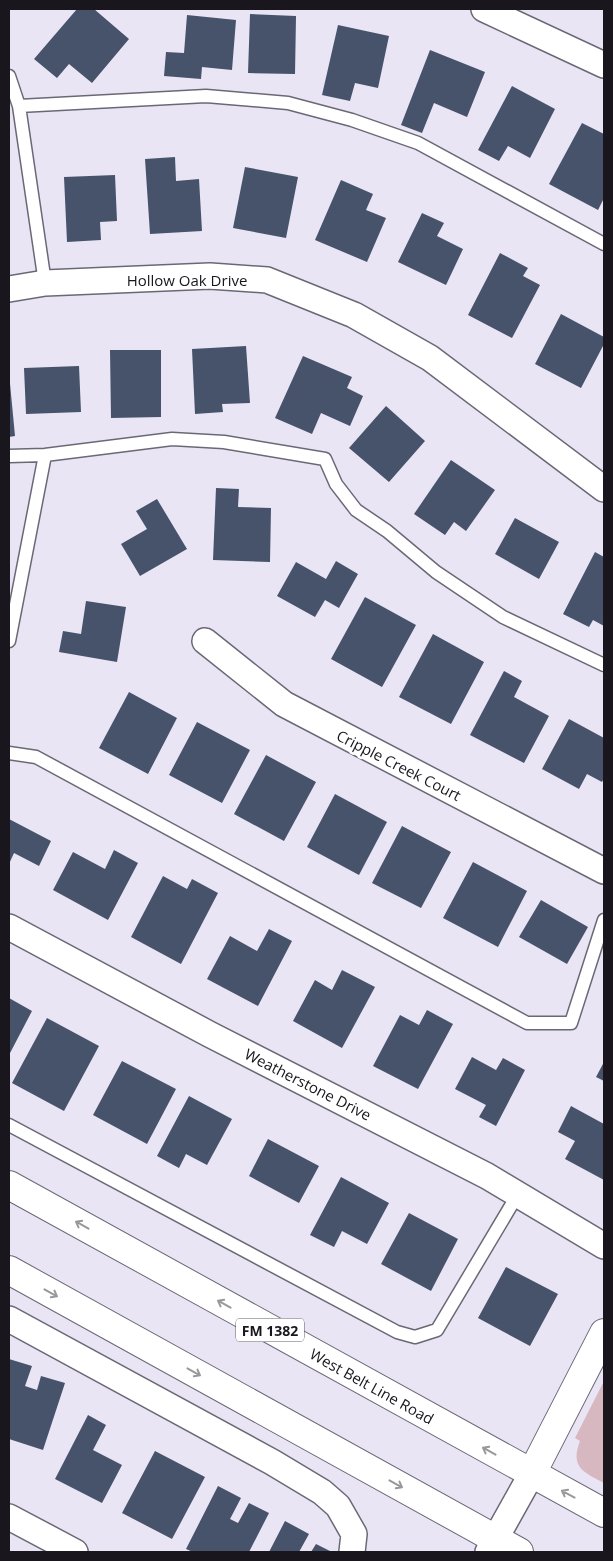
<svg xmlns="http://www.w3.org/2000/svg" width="613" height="1561" font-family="'Open Sans',sans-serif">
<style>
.green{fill:#d7b7c0}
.building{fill:#47536b}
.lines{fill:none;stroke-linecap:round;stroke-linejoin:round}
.lane-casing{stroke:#6b6875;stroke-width:15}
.street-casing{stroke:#6b6875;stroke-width:28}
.secondary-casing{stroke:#6b6875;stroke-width:30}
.primary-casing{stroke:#6b6875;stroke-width:30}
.lane{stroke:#fff;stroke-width:12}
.street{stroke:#fff;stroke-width:25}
.secondary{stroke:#fff;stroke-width:28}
.primary{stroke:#fff;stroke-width:28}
.oneway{stroke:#989799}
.labels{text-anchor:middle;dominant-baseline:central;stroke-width:5;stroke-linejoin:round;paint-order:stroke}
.shield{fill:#fff;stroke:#5e5d61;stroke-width:1}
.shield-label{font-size:14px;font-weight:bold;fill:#19171d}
.street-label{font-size:15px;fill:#19171d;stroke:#fff}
</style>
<rect width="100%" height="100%" fill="#e9e5f5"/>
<path class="green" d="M604,1381v102c-21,-11 -34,-16 -24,-42l-5,-3z"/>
<path class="building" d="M77,9h17l35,30 -37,44 -23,-19 -12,14 -23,-19z
M250,14l46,2 -1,58 -47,-1z
M187,15l49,5 -4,50 -30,-3 -1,12 -37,-3 2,-24 18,1z
M338,25l51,11 -11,52 -23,-5 -5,18 -28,-6z
M430,50l55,22 -18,45 -33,-14 -12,30 -21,-8z
M512,86l43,23 -25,49 -22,-12 -9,15 -21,-11z
M582,123l22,11v64l-6,12 -49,-26z
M175,157l1,24 23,-2 3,52 -52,3 -5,-75z
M245,167l53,10 -12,61 -53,-10z
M115,175l2,46 -17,1 1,18 -34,2 -3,-65z
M341,180l32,14 -7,16 20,8 -19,44 -52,-22z
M422,213l22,10 -7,13 26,13 -17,36 -48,-23z
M500,253l28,15 -5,8 17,9 -28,53 -44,-23z
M561,314l43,23v7l-23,44 -46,-24z
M246,346l4,57 -28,1 1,8 -28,2 -3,-65z
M110,350h51v67l-50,1z
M303,356l49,21 -5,11 16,8 -13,30 -29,-13 -9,21 -37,-16z
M79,366l2,46 -55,2 -2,-46z
M9,373l6,63 -6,1z
M386,406l39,35 -36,41 -40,-34z
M451,460l44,30 -29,41 -12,-9 -9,13 -31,-21z
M216,488l23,1 -1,18 33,1 -1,54 -57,-2z
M157,499l30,50 -47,27 -19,-32 26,-15 -11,-18z
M515,518l44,24 -20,37 -44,-25z
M595,552l9,5v69l-11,-6 -4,7 -26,-13z
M336,561l22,13 -19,34 -14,-8 -10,17 -38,-21 19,-34 30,17z
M365,597l51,28 -34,62 -51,-28z
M86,601l40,6 -9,55 -58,-10 4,-21 18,3z
M433,634l51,28 -33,62 -52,-27z
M504,671l18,10 -8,16 35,19 -25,47 -54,-28z
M129,692l48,26 -29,56 -49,-26z
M569,719l35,19v40l-2,4 -15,-8 -8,15 -37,-20z
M197,722l53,28 -28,53 -53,-28z
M266,755l50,27 -32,59 -50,-27z
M335,794l52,28 -28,53 -52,-28z
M9,819l42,22 -12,25 -25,-13 -5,11z
M402,826l49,26 -30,56 -49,-25z
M114,850l24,13 -30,57 -55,-30 20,-38 32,17z
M473,862l54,29 -29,56 -55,-29z
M163,876l24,13 5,-10 26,14 -37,71 -50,-27z
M541,900l47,27 -21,37 -48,-27z
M269,929l23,12 -34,65 -51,-27 23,-43 27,15z
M342,970l33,17 -33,61 -49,-27 22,-41 17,10z
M9,998l23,13 -23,44z
M427,1010l26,14 -35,65 -45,-23 27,-51 19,10z
M47,1018l52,28 -35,65 -52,-28z
M472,1057l24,13 7,-12 22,12 -29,56 -17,-9 7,-12 -31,-16z
M122,1061l54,28 -29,55 -54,-29z
M604,1062v19l-8,-4z
M189,1096l43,23 -25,46 -21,-11 -7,14 -22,-12z
M571,1106l33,18v56l-39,-21 10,-18 -17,-9z
M268,1139l51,27 -20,37 -50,-27z
M341,1177l48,26 -22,41 -25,-13 -8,16 -24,-12z
M409,1213l49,26 -27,52 -50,-27z
M506,1267l52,27 -28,52 -52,-28z
M9,1359l23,7 -7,20 12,4 4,-14 24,7 -22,67 -34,-11z
M88,1415l18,10 -13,25 29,15 -20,38 -47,-24z
M155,1451l50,26 -33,62 -50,-26z
M218,1486l23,12 -11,21 8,4 11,-20 20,10 -20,39h-56l-7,-3z
M285,1521l24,13 -10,18h-30z
M316,1544l16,8h-21z"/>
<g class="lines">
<g class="lane-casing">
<path id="lane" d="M9,76l10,30 26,177
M19,106l187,-10 82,7 64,17 66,23 186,101
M9,456l36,-1 127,-16 52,3 101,17 11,25 20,26 31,21 49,41 67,45 101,48
M9,641l36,-186
M9,753l27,4 491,266h44l33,-103
M9,1125l388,207 18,5 22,-7 81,-136"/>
</g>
<g class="street-casing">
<path id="street" d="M484,9l120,56
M9,289l36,-6 165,-7 57,4 87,35 76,43 174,131
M205,641l79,63 320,167
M9,927l200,107 278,142 117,70
M9,1319l263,143 50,30 16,14 16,28 -2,18
M9,1517l66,35
M488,1552l43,-77"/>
</g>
<g class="secondary-casing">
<path id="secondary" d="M531,1475l73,-142"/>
</g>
<g class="primary-casing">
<path id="primary" d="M9,1185l595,328
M9,1270l510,282"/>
</g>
<use href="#lane" class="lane"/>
<use href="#street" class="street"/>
<use href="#secondary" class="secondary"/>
<use href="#primary" class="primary"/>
</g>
<defs><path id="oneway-shaft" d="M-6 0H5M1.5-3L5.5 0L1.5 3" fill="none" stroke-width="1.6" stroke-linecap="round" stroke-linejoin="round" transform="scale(1.25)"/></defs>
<g class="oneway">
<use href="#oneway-shaft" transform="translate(82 1225) rotate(-151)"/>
<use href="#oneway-shaft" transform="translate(51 1293) rotate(29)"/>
<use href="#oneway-shaft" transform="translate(224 1304) rotate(-151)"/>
<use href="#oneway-shaft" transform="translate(194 1372) rotate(29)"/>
<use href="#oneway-shaft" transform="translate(489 1451) rotate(-151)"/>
<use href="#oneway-shaft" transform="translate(396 1484) rotate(29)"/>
<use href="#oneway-shaft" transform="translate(568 1494) rotate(-152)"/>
</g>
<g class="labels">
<rect class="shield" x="236" y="1318.5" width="68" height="23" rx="4"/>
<g class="shield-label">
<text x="270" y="1330">FM 1382</text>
</g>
<g class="street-label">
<text x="187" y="280">Hollow Oak Drive</text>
<text transform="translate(399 765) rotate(27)">Cripple Creek Court</text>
<text transform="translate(308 1084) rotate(27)">Weatherstone Drive</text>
<text transform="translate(372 1386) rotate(29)">West Belt Line Road</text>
</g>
</g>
<rect width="613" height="1561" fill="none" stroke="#19171d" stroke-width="20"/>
</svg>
